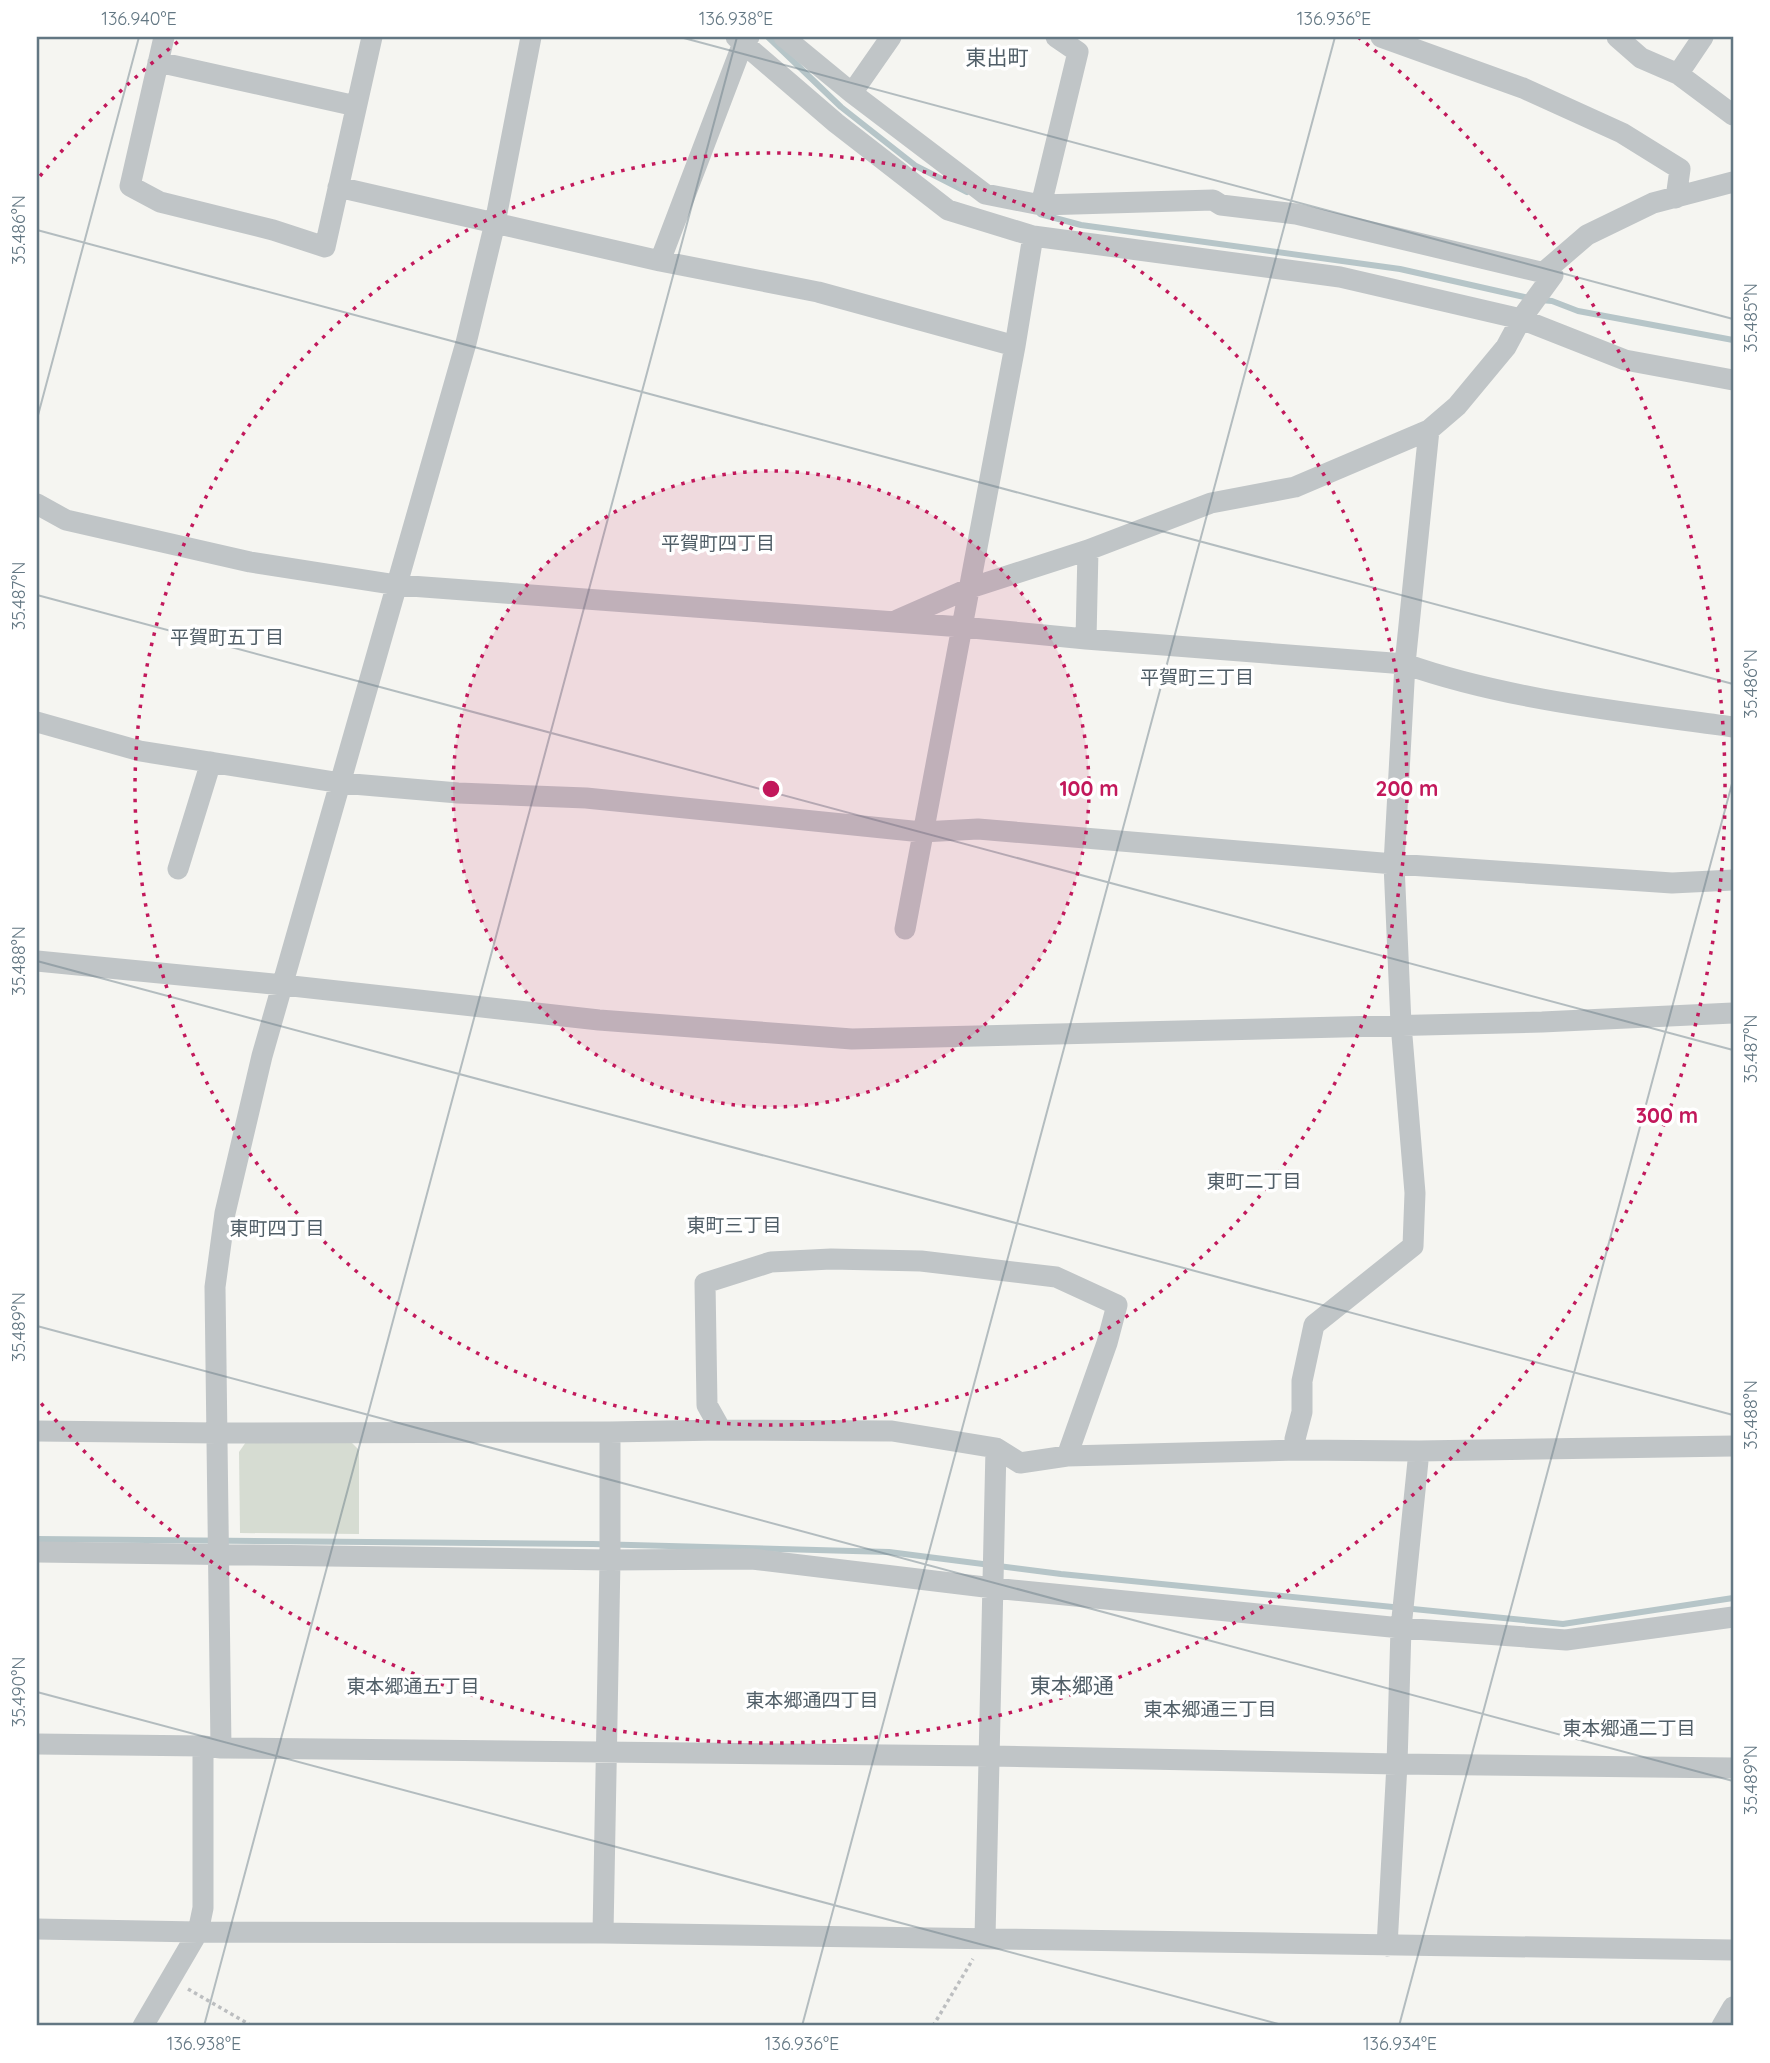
<svg xmlns="http://www.w3.org/2000/svg" width="1770" height="2063" font-family="Quicksand,'Noto Sans JP',sans-serif">
<style>
.green{fill:#d6dcd2}
.lines{fill:none;stroke-linecap:round;stroke-linejoin:round}
.stream{stroke:#b6c5c8;stroke-width:6}
.path{stroke:#bcbec0;stroke-width:3.5;stroke-dasharray:3.5 3.5;stroke-linecap:butt}
.minor{stroke:#c0c5c7;stroke-width:21}
.ticks{fill:none;stroke:#637783;stroke-width:2;stroke-opacity:0.45}
.ring{fill:none;stroke:#c2185b;stroke-width:3.5;stroke-dasharray:3.5 7}
.labels{text-anchor:middle;dominant-baseline:central;stroke-width:7;stroke-linejoin:round;paint-order:stroke}
.neighbourhood-label{font-size:19px;fill:#515f68;stroke:#fff}
.quarter-label{font-size:21px;fill:#515f68;stroke:#fff}
.centre{fill:#c2185b;stroke:#fff;stroke-width:3.5}
.ring-label{font-size:21px;text-anchor:middle;font-weight:bold;fill:#c2185b;stroke:#fff;stroke-width:7;stroke-linejoin:round;paint-order:stroke}
.neatline{fill:none;stroke:#637783;stroke-width:2.5}
.ticks-label{font-size:18px;text-anchor:middle;fill:#637783}
</style>
<rect width="100%" height="100%" fill="#f5f5f1"/>
<path class="green" d="M246,1442h105l8,8v84l-119,-1 -1,-81z"/>
<g class="lines">
<path class="stream" d="M768,37l73,70 75,59 51,26
M1040,214l41,11 319,44 129,29
M1540,300l12,1 26,10 155,29
M37,1539l556,5 296,8 172,22 502,50 170,-26"/>
<path class="path" d="M188,1989l64,37
M933,2026l40,-67"/>
<path class="minor" d="M164,37l-34,149 30,16 113,28 52,17 47,-210
M736,37l100,86 112,87 85,26 307,41 181,42 104,41 108,20
M784,37l68,56 133,101 56,11 172,-5 8,5 75,9 257,61 -32,44 -15,28 -49,59 -28,24 -134,57 -84,16 -123,47 -2,89
M1381,37l142,51 99,45 58,36 -4,29
M1617,37l24,21 37,16 55,41
M158,62l198,44
M1678,74l25,-37
M852,93l39,-56
M338,187l322,74 158,31 197,54
M1041,205l37,-153 -22,-15
M660,261l83,-218 6,-6
M1544,272l43,-37 66,-32 80,-21
M37,504l29,16 184,42 147,23 565,42 124,12 319,25c102,36 221,48 328,63
M897,620l73,-32 118,-38
M37,722l103,29 201,32 117,10 128,5 336,34 56,-3 416,35 278,19 61,-3
M178,869l33,-107
M905,929l110,-583 18,-110
M37,961l246,24 316,35 253,19 690,-17 191,-9
M721,1430l-14,-25 -2,-122 66,-21 60,-3 90,2 135,16 61,28 -10,38 -40,113
M37,1431l180,2 393,-1 111,-2 171,1 104,17 24,15 47,-7 230,-6 122,1 314,-5
M1297,1450l-2,-11 7,-27v-31l12,-56 99,-79 2,-53 -14,-169 -7,-160 11,-200 24,-234
M37,1552l573,8 142,-1 241,29 408,40 165,12 167,-23
M37,1744l166,2 18,2 769,8 407,8 336,4
M221,1748l-6,-461 10,-74 37,-157 204,-713 29,-120 36,-186
M37,1929l161,3 405,1 1130,17
M603,1933l7,-373v-128
M985,1938l11,-490
M1387,1946l10,-182 4,-136 18,-177
M143,2026l55,-94 5,-24v-162
M1722,2026l11,-19"/>
</g>
<path class="ticks" d="M680,37l1053,282M37,230l1696,454M37,419l102,-382M37,595l1696,455M37,961l1696,454M37,1326l1696,455M37,1692l1249,334M204,2026l533,-1989M802,2026l533,-1989M1399,2026l334,-1246"/>
<circle cx="771" cy="789" r="318" fill="#c2185b" fill-opacity=".12"/>
<g class="ring">
<circle cx="771" cy="789" r="318"/>
<circle cx="771" cy="789" r="636"/>
<path d="M40 176A954 954 0 0 1 184 37M1358 37A954 954 0 1 1 40 1402"/>
</g>
<g class="labels">
<g class="neighbourhood-label">
<text x="718" y="543">平賀町四丁目</text>
<text x="227" y="637">平賀町五丁目</text>
<text x="1197" y="677">平賀町三丁目</text>
<text x="1254" y="1181">東町二丁目</text>
<text x="734" y="1225">東町三丁目</text>
<text x="277" y="1228">東町四丁目</text>
<text x="413" y="1686">東本郷通五丁目</text>
<text x="812" y="1700">東本郷通四丁目</text>
<text x="1210" y="1709">東本郷通三丁目</text>
<text x="1629" y="1728">東本郷通二丁目</text>
</g>
<g class="quarter-label">
<text x="997" y="57">東出町</text>
<text x="1072" y="1685">東本郷通</text>
</g>
</g>
<circle cx="771" cy="789" r="10" class="centre"/>
<g class="ring-label">
<text x="1089" y="796">100 m</text>
<text x="1407" y="796">200 m</text>
<text x="1667" y="1123">300 m</text>
</g>
<rect width="1770" height="2063" fill="none" stroke="#ffffff" stroke-width="77"/>
<rect x="38" y="38" width="1694" height="1986" class="neatline"/>
<g class="ticks-label">
<text x="139" y="25">136.940°E</text>
<text x="736" y="25">136.938°E</text>
<text x="1334" y="25">136.936°E</text>
<text transform="translate(19 230) rotate(-90)" y="6">35.486°N</text>
<text transform="translate(1751 318) rotate(-90)" y="6">35.485°N</text>
<text transform="translate(19 596) rotate(-90)" y="6">35.487°N</text>
<text transform="translate(1751 684) rotate(-90)" y="6">35.486°N</text>
<text transform="translate(19 961) rotate(-90)" y="6">35.488°N</text>
<text transform="translate(1751 1049) rotate(-90)" y="6">35.487°N</text>
<text transform="translate(19 1327) rotate(-90)" y="6">35.489°N</text>
<text transform="translate(1751 1415) rotate(-90)" y="6">35.488°N</text>
<text transform="translate(19 1692) rotate(-90)" y="6">35.490°N</text>
<text transform="translate(1751 1780) rotate(-90)" y="6">35.489°N</text>
<text x="204" y="2050">136.938°E</text>
<text x="802" y="2050">136.936°E</text>
<text x="1400" y="2050">136.934°E</text>
</g>
</svg>
